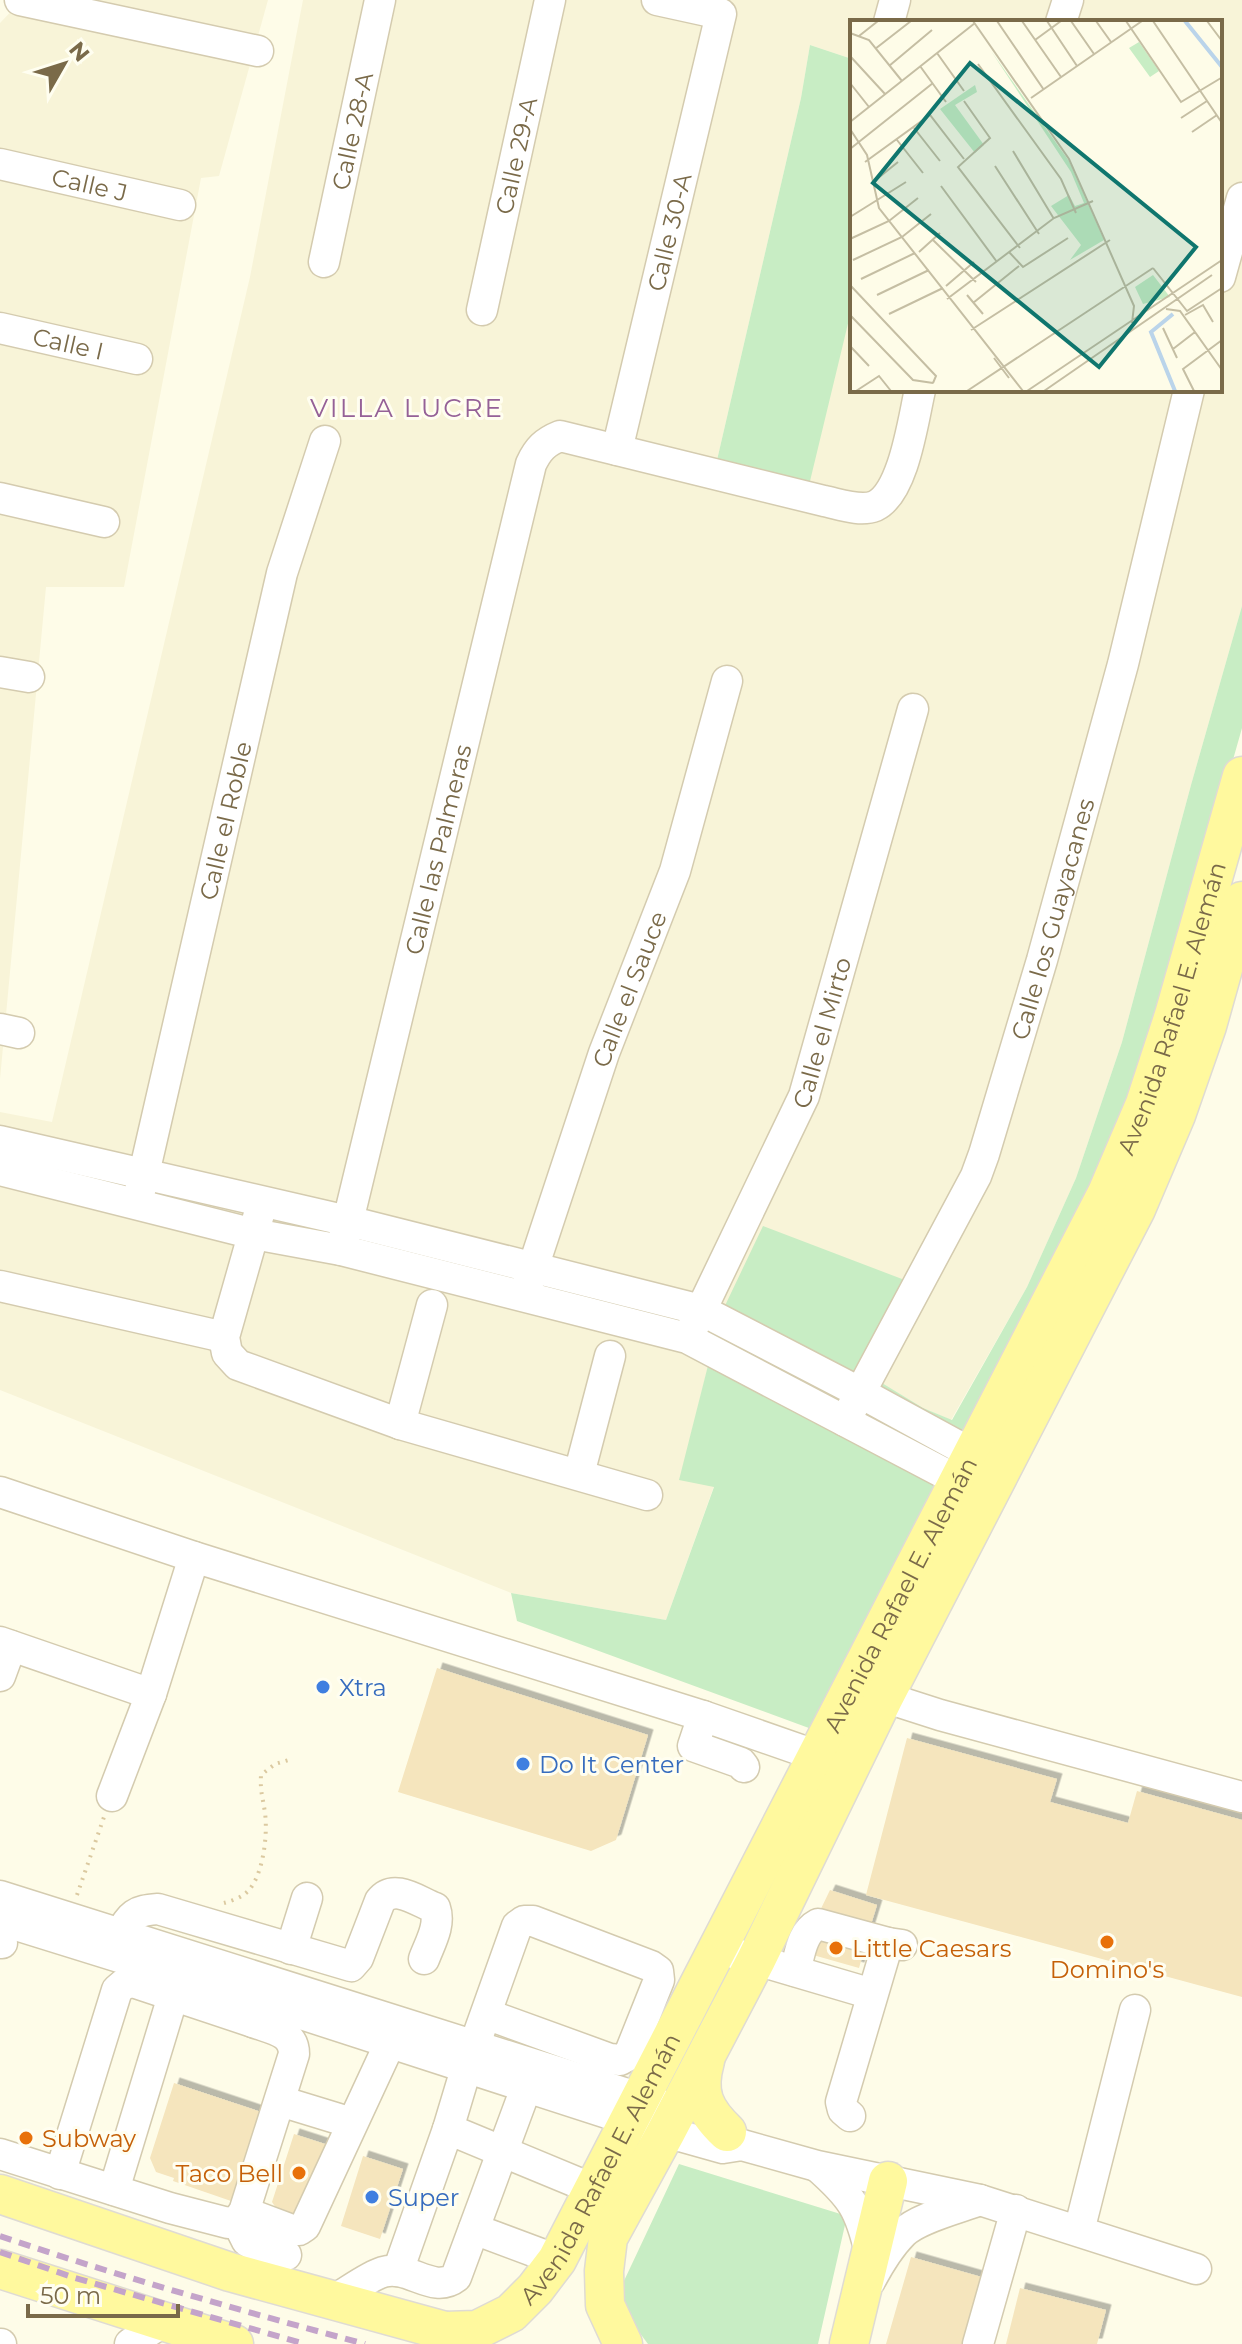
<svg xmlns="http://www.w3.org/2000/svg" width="1242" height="2344" font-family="Montserrat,sans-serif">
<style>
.residential{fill:#f8f4d8;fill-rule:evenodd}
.green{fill:#c8edc4}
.building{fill:#f5e5bd;filter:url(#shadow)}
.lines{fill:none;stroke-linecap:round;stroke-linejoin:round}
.minor-casing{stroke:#d4cbaf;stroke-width:33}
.major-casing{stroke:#dfdbd3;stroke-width:41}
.path{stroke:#dbc9a0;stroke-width:4;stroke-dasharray:2 6;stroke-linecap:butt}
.minor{stroke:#fff;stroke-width:30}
.major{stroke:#fff99e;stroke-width:38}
.rail{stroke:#c4a4ca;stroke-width:6;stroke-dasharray:12 8;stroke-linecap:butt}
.shop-dot{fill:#3f7fe0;stroke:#fffef0;stroke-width:3}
.food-dot{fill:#e8710a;stroke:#fffef0;stroke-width:3}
.labels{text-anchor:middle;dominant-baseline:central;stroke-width:6;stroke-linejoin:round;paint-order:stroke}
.street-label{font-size:24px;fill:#7a6a49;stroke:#fffef0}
.shop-label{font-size:24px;fill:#366cbe;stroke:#fffef0;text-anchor:start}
.food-label{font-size:24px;fill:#c56008;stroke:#fffef0;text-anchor:start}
.neighbourhood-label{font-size:26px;letter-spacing:2px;fill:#956197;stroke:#fffef0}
.inset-river{fill:none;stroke:#bad4ea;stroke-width:4}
.inset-road{fill:none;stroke:#c5bea3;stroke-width:2}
.view{fill:#0f766e;fill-opacity:0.15;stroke:#0f766e;stroke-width:4}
.inset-edge{fill:none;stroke:#7a6a49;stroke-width:4}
</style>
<defs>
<filter id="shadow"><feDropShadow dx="5.5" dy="-5.5" stdDeviation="0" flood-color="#0004"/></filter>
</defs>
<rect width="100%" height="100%" fill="#fefce8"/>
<path class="residential" d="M22,0h246l-49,176 -18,2 -77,409h-78l-46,492v-1056z
M303,0h939v606l-51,179 -69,257 -46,136 -49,109 -76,133 -28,-12 -46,-27 -156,-67 -41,165 34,7 -48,134 -155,-27 -511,-203v-278l52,10 198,-845zM852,22h368v368h-368v-83l-10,39 -131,140 90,-388 9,-53 42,14z"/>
<path class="green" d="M810,45l42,14v248l-48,199 -93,-20 90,-388z
M1242,606v122l-109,384 -316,619 -300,-110 -6,-28 155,27 48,-133 -35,-7 42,-166 42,-88 160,61 -46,93 46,28 29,12 75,-133 49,-109 46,-136 69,-257z
M679,2164l168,52 -29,128h-170l-33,-44z"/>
<path class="building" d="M437,1668l211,67 -32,105 -25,11 -193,-59z
M907,1738l150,41 -7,23 78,21 9,-32 105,29v177l-376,-102z
M830,1890l47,15 -9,29 -52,-15z
M817,1933l49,10 -7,25 -53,-15z
M174,2083l87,29 -30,89 -58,-20 1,-3 -18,-6 -6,-14z
M294,2134l31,10 -24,75 -23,-8 -6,-9z
M363,2156l40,13 -23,70 -39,-13z
M911,2257l74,21 -19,66h-80z
M1020,2288l86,22 -9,34h-91z"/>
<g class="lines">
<g class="minor-casing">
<g id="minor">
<path d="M20,0l238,51"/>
<path d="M889,22l6,-22"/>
<path d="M1061,22l7,-22"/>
<path id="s1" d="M0,164l180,41"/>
<path id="s2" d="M324,262l56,-262"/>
<path d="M1220,277l22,-79"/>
<path id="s3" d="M482,310l68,-310"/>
<path id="s4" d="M0,328l137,31"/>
<path id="s5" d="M617,450l104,-436 -64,-14"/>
<path d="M0,498l104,24"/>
<path d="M0,672l29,5"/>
<path d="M0,1029l19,4"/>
<path d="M0,1141l348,80 353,89 158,82 130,71"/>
<path d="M0,1170l254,64 87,16 346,88 289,152"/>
<path id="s6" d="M140,1191l142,-618 43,-132"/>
<path d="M259,1214l-35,123 3,16 11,12 162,59 247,71"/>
<path id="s7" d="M341,1250l190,-786c7,-15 14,-22 29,-28l264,65c15,3 36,11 51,5 29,-14 38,-86 45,-116"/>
<path d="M0,1286l224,51"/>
<path id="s8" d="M527,1286l77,-233 71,-182 52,-190"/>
<path id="s9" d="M693,1327l111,-231 109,-387"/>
<path id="s10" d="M845,1421l131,-245 8,-22 58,-194 81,-296 66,-274"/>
<path d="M400,1424l32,-119"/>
<path d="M579,1474l31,-118"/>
<path d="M0,1492l194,65 509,159 132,46"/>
<path d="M0,1642l151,52"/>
<path d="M0,1676l11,-30"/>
<path d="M884,1697l56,18 302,82"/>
<path d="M703,1716l-10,30 48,17 3,4"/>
<path d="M112,1796l39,-102 43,-137"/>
<path d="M0,1896l659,208"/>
<path d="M0,1920l261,81 405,131 57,16 19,-3 75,21 163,34 216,69"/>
<path d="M120,1934c12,-20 14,-23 38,-25l193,57 7,-8 22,-57c14,-18 37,0 55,7 6,17 -5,35 -11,51"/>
<path d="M0,1943h2"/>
<path d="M291,1949l16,-51"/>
<path d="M736,1954l136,40"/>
<path d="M795,1971c5,-16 6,-38 23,-47l70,19"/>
<path d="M280,2101l72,22"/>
<path d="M850,2116l-7,-6 -2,-8 47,-159 14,2"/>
<path d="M448,2129l145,60"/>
<path d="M0,2154l170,54 58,15 9,-2 7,-9 50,-158c0,-23 -23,-25 -41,-32"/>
<path d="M818,2167c34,30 42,42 52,86"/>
<path d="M60,2174l57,-184 7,-6 9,-2 120,40 7,-19"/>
<path d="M114,2190l59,-194"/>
<path d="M244,2212l48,18h7l6,-4 85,-183"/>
<path d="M237,2221l10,20 7,4 32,10"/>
<path d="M474,2229l83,31"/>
<path d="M1079,2231l56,-221"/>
<path d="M398,2271l50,-142 18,-60 51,-143 7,-5h9l118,45 7,5 1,9 -30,75 -9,5 -10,-1 -124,-45"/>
<path d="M870,2281c9,-17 19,-34 33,-48 15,-15 56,-25 77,-33"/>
<path d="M332,2301c15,-8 35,-24 51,-29 26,-8 50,23 73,5l70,-189"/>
<path d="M0,2344h1"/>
<path d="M130,2344l34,-23"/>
<path d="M978,2344l38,-134"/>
</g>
</g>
<g class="major-casing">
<g id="major">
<path d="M705,2061c-9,32 -1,49 22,71"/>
<path d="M0,2194l230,78 237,65"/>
<path d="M0,2269l234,75"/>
<path id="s11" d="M444,2331l33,-1 34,-17 24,-24 22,-29 550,-1067 38,-89 29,-89 68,-239"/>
<path d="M623,2344l-18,-39 -1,-34 4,-33 58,-106 90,-172 128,-263 252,-488 40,-94 31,-89 35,-125"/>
<path d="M849,2344l39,-163"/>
</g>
</g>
<path class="path" d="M77,1895l27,-78
M224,1903c7,-2 17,-5 23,-11 16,-15 21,-57 18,-79 -2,-15 -5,-21 -4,-38l14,-11 17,-5"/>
<use href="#minor" class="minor"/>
<use href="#major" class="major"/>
<path class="rail" d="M0,2236c120,41 243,75 365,108
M0,2252l75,26 230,66"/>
</g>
<g class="shop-dot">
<circle cx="323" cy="1687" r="8"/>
<circle cx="523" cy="1764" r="8"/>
<circle cx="372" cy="2197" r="8"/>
</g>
<g class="food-dot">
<circle cx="1107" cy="1942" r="8"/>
<circle cx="836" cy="1948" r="8"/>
<circle cx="26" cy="2138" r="8"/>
<circle cx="299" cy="2173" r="8"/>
</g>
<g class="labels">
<g class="street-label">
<text stroke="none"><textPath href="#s2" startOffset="134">Calle 28-A</textPath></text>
<text stroke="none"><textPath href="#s3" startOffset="158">Calle 29-A</textPath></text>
<text stroke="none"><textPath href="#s1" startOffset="92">Calle J</textPath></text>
<text stroke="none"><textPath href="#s5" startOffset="224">Calle 30-A</textPath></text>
<text stroke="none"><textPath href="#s4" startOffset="70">Calle I</textPath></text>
<text stroke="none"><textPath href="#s6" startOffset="380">Calle el Roble</textPath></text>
<text stroke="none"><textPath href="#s7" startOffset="412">Calle las Palmeras</textPath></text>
<text stroke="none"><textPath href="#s10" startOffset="546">Calle los Guayacanes</textPath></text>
<text stroke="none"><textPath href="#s8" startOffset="314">Calle el Sauce</textPath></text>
<text stroke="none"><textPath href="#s11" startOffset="1538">Avenida Rafael E. Alemán</textPath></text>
<text stroke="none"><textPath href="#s9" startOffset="322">Calle el Mirto</textPath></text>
<text stroke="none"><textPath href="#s11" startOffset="890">Avenida Rafael E. Alemán</textPath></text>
<text stroke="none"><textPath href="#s11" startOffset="242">Avenida Rafael E. Alemán</textPath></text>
</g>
<g class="shop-label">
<text x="339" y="1687">Xtra</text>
<text x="539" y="1764">Do It Center</text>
<text x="388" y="2197">Super</text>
</g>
<g class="food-label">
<text x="852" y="1948">Little Caesars</text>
<text x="1107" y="1969" text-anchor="middle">Domino's</text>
<text x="42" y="2138">Subway</text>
<text x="283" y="2173" text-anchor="end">Taco Bell</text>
</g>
<g class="neighbourhood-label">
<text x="407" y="408">VILLA LUCRE</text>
</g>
</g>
<g transform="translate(850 20)">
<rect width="372" height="372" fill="#fefce8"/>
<path d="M289,22l20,29 -9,6 -21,-29zM141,31l78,110 35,79 -34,20 11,-15 -30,-39 18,-11 6,11 9,-3 -13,-31zM125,65l2,7 -22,13 29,40 -9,8 -35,-44zM303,255l17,22 -27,7 -8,-17z" fill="#c8edc4"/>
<path class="inset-river" d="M335,1l37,46M323,294l-22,18 24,59"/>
<path class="inset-road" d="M123,1l96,138 65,147 -2,17M147,1l47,69M172,1l39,56M197,1l30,45M221,1l23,33M246,1l15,21M276,1l55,81 40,-24M303,1l69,102M357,1l15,20M0,13l19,7 33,41M9,16l19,-15M185,20l26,-19M25,29l36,-28M87,33l27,38M0,36l35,38M128,44l83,115 15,34M39,46l43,-36M70,46l26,36M0,63l19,24M181,78l111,-77M114,81l26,37 -32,29 62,81M331,98l26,-17M0,102l125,-99M64,108l26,33M0,109l17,26 12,53 144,183M342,112l25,-17M47,120l26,33M0,129l83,-66M163,131l41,68M15,142l65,-47 34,44M145,146l44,68M22,163l26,-21M91,166l56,76M0,197l56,-35M0,219l39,-18 29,-23M83,220l43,42M69,232l21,-19M159,232l14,15 45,-29M3,240l49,-23 29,-23M303,248l34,43 35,-23M11,259l54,-26M0,265l86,91 -3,7M96,266l28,-24M27,275l52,-25M117,275l16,19M97,279l107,-81 39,-17M123,283l46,-37M316,289l14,2 42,59M39,294l54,-26M0,295l63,65 20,3M335,295l18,-10 10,17M313,308l14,30M121,310l139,-90M0,326l19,20M323,329l22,-17M144,338l15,20M6,371l23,-15 12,15M117,371l186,-123M177,371l195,-131M194,371l168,-116M344,371l-11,-22 39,-29"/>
<path class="view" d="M120,43l226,184 -97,120 -226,-184z"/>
<rect width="372" height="372" class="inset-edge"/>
</g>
<g transform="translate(64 64) rotate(51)" stroke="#fffef0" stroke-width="6" paint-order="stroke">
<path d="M0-6L14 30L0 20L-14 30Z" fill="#7a6a49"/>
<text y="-12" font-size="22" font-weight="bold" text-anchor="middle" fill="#7a6a49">N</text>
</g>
<path d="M28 2304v12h150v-12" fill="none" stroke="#7a6a49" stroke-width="4"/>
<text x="40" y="2304" font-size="24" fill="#7a6a49" stroke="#fffef0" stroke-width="6" paint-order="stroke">50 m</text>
</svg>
